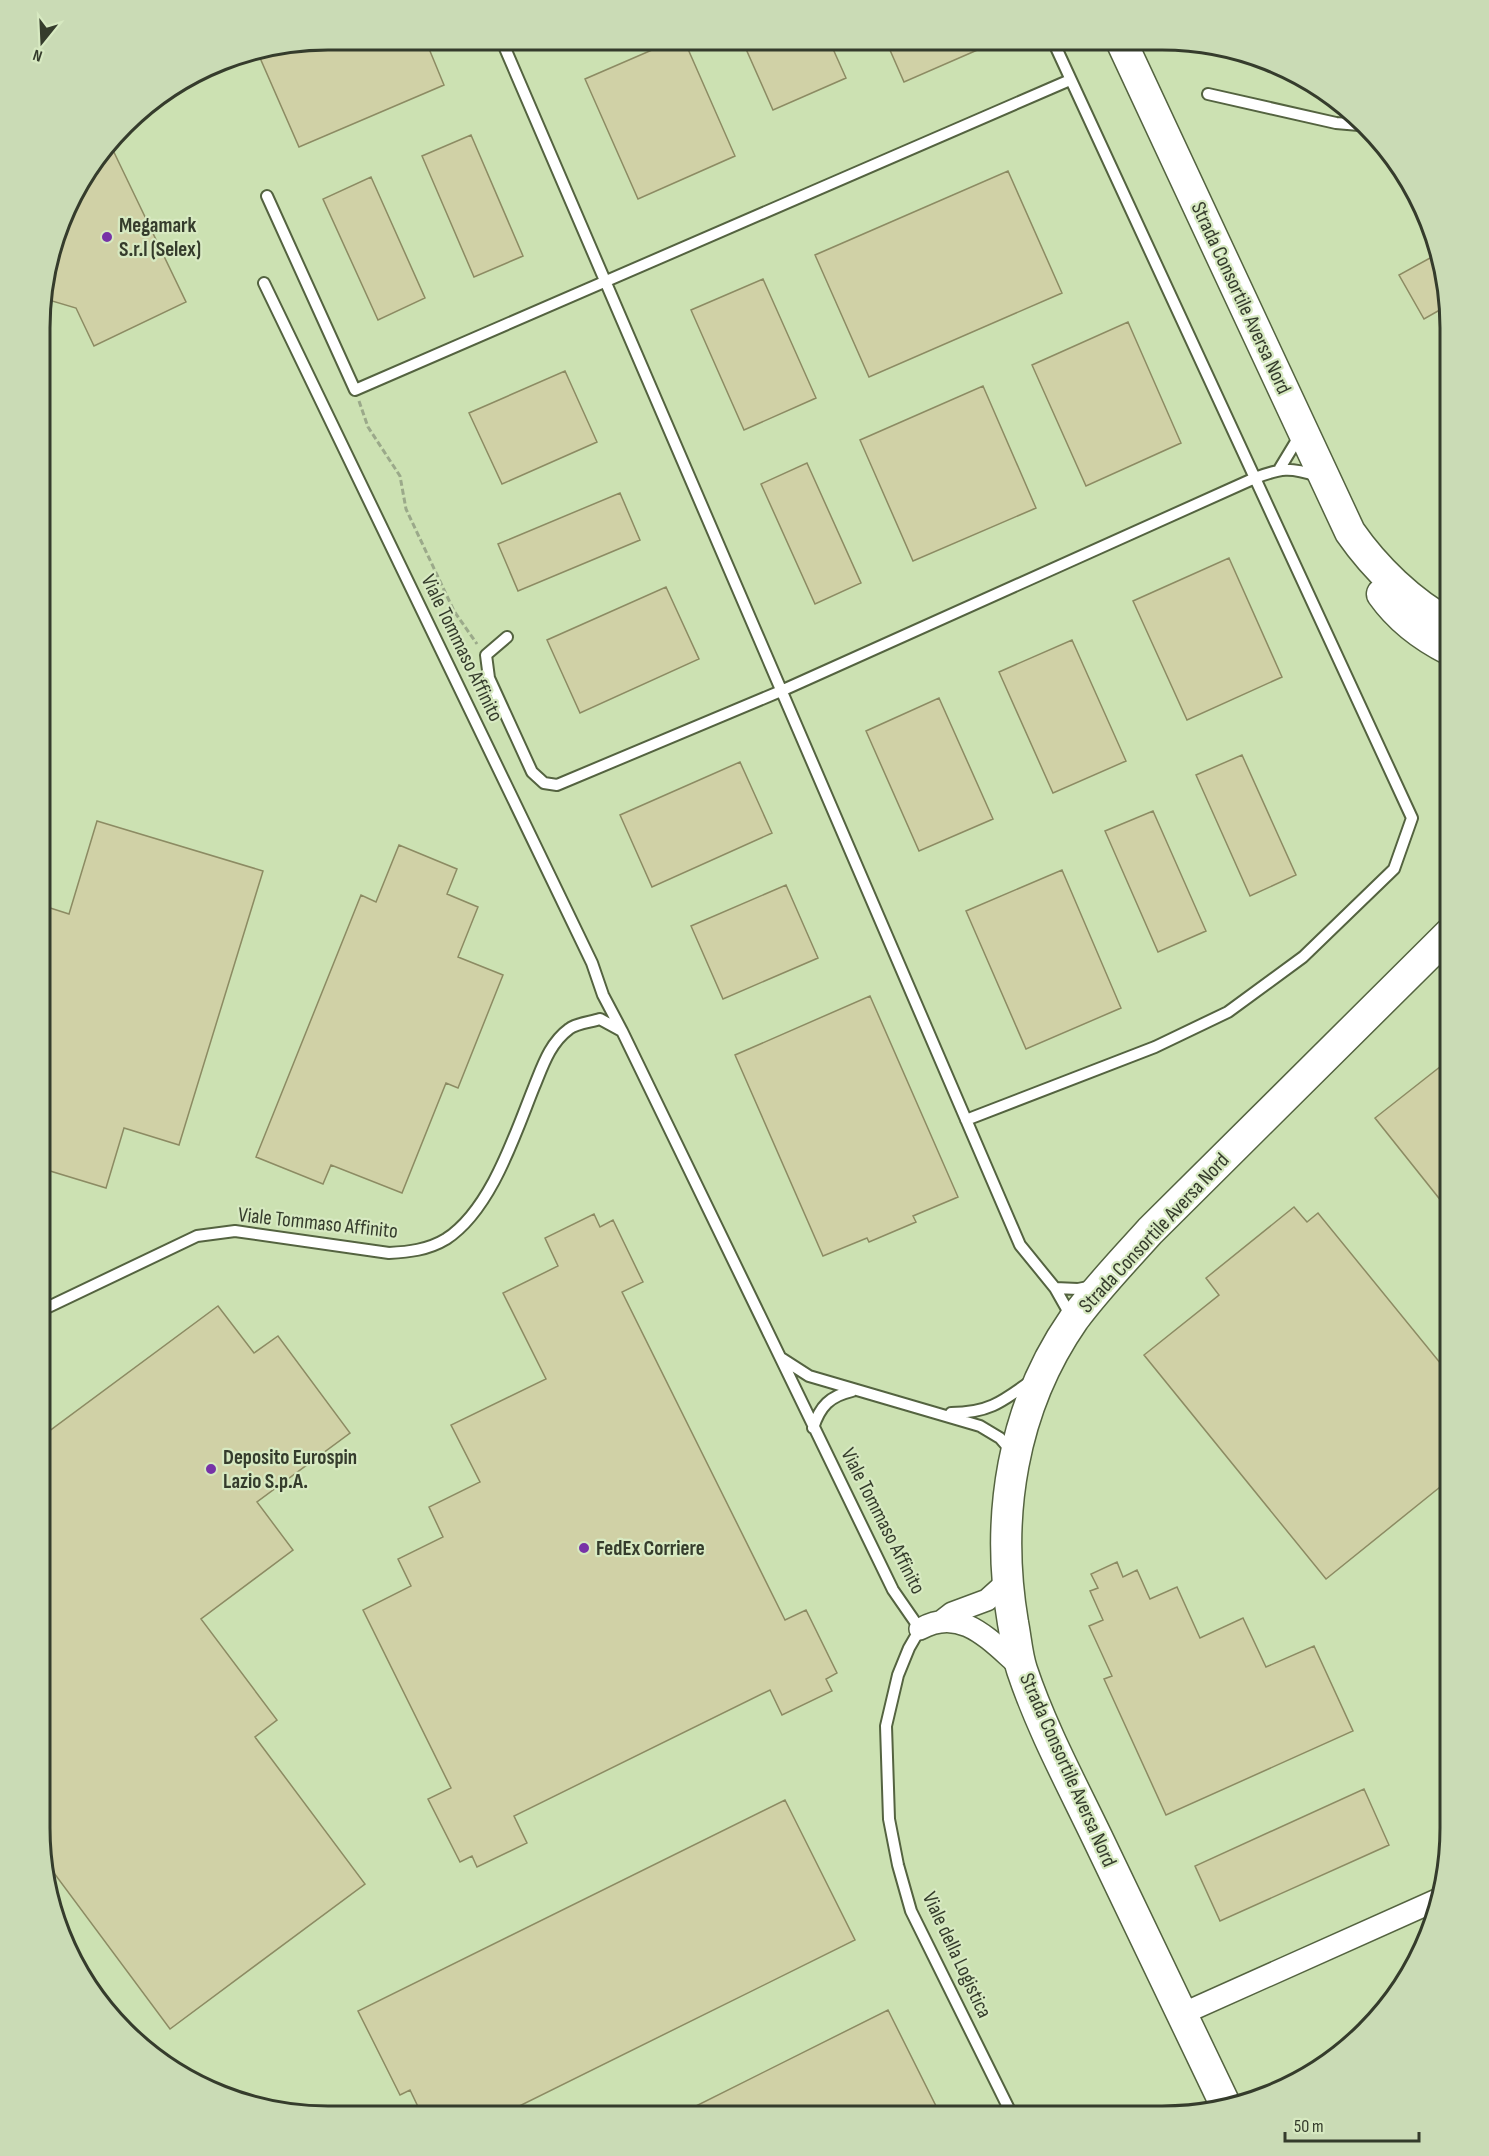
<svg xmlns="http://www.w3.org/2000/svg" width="1489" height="2156" font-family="'Sofia Sans Condensed',sans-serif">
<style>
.built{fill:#cce1b2}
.building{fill:#d0d1a6;stroke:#8c8b63;stroke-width:1.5}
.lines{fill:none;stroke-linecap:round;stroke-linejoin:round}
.lane-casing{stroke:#546340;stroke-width:14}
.street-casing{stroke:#546340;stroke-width:24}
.secondary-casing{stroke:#546340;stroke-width:33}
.path{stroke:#9ba98a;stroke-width:3;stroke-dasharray:6 3;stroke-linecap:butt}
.lane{stroke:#fff;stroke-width:10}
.street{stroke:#fff;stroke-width:21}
.secondary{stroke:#fff;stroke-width:30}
.poi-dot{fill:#7733a7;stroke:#d7e9c1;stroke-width:2}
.labels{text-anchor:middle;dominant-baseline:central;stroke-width:4.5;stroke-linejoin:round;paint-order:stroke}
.poi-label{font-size:21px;font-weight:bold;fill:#353c2c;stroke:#d7e9c1;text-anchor:start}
.street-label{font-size:21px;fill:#353c2c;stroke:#d7e9c1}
.rim{fill:none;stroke:#353c2c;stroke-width:3}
</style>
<rect width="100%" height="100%" fill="#d7e9c1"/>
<path class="built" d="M328,39l871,3 73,19 65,37 83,102 30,127 -1,1521 -14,74 -34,67 -50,57 -62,41 -127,30 -872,-2 -73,-20 -65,-37 -83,-102 -30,-128 3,-1538 35,-106 61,-74 96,-56z"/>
<path class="building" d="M328,39h97l19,46 -145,62 -42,-96z
M675,40h9l51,116 -97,43 -53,-120z
M742,40h87l17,38 -73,32z
M886,41h112l-94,41z
M471,135l52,121 -49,21 -52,-121z
M110,144l76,158 -92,44 -18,-38 -34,-10v-8l35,-106z
M1008,171l54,122 -193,84 -54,-122z
M371,177l54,121 -47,22 -55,-121z
M1430,258h4l11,49 -21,12 -25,-44z
M763,279l53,119 -72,32 -53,-120z
M1128,322l53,121 -95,43 -54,-121z
M565,371l32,71 -95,42 -33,-71z
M983,386l53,122 -123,53 -53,-121z
M807,463l54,120 -46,21 -54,-120z
M620,493l20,47 -122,51 -20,-47z
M1229,558l53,119 -95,43 -54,-119z
M666,587l33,72 -119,54 -33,-73z
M1072,640l54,121 -73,32 -54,-121z
M939,698l54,121 -74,32 -53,-120z
M1242,755l54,120 -46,21 -54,-121z
M740,762l32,71 -120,54 -32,-72z
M1153,811l53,120 -48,21 -53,-121z
M97,821l166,50 -84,274 -55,-17 -18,60 -56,-17 -10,34 1,-300 28,9z
M399,845l58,24 -10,25 31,13 -20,50 45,18 -45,113 -12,-5 -44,110 -71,-28 -8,19 -67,-27 105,-262 15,7z
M1062,870l59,138 -95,41 -60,-138z
M786,885l32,73 -95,41 -32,-73z
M870,996l88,201 -45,19 3,6 -47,20 -2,-4 -44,18 -88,-201z
M1450,1059v153l-75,-94z
M1294,1207l13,15 11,-9 132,162v104l-124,100 -182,-224 75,-60 -13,-17z
M594,1214l6,13 13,-7 30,62 -21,10 163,328 21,-10 31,63 -11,6 6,12 -50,24 -12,-25 -256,126 13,27 -50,24 -5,-11 -12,6 -32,-63 23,-11 -88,-178 48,-24 -13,-27 45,-22 -14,-30 51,-25 -29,-57 95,-46 -43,-86 55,-27 -13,-28z
M218,1306l36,47 24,-17 72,97 -93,69 36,48 -92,69 76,101 -22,17 110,147 -195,145 -122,-164 -9,-37 1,-390z
M1117,1562l6,15 14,-7 13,29 27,-12 23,51 43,-20 23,49 48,-21 39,85 -187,84 -62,-136 8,-3 -23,-50 14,-6 -13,-29 8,-3 -7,-14z
M1364,1789l25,56 -169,76 -25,-55z
M785,1800l70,140 -354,175h-79l-12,-25 -10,5 -42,-84z
M888,2010l53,106h-265z
M1363,2033l-12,13 -13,8 -4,-8z"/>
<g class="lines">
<g class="lane-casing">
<path id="lane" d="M501,39l519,1206 35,43 17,30
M1208,94l128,29 23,2
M267,196l88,194 715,-310
M264,283l328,680 11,32 19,36
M1280,468l20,-33
M507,637l-21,18 3,23 43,94 12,11 13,2 224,-94 474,-213c26,-10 35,-11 62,-2
M966,1120l189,-73 73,-35 75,-55 91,-88 18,-51 -359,-777
M1055,1288l23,1 15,-3
M40,1311l157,-75 38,-5 154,22c19,-1 39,-3 57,-14 45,-29 69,-105 88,-152 9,-22 16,-44 35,-58 7,-6 22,-7 31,-10l22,12 271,559 27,39 -11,19 -11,27 -12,51 3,93 9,46 13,46 102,206
M781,1358l28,18 171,50 20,12 13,15
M951,1413c37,0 51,-11 80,-32
M813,1428c7,-22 17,-32 39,-37"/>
</g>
<g class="street-casing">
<path id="street" d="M943,1620l9,-7 35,-13 20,-18
M920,1629c42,-24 71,13 102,39
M1182,2014l257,-115"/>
</g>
<g class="secondary-casing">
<path id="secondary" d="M1121,41l229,491c25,36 61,71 100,92
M1382,594c17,24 42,43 68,56
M1224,2102c-42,-88 -84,-176 -127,-265 -26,-54 -56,-110 -75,-167 -5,-15 -6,-32 -9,-47 -18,-106 -1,-215 61,-304 23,-31 50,-59 76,-88l300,-298"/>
</g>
<path class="path" d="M359,401l9,26 32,49 6,33 48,102 23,33"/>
<use href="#lane" class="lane"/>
<use href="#street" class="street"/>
<use href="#secondary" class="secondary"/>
</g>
<g class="poi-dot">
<circle cx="107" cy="237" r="6"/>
<circle cx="211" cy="1469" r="6"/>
<circle cx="584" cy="1548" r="6"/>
</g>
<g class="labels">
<g class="poi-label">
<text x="119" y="225">Megamark<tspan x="119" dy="24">S.r.l (Selex)</tspan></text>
<text x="223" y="1457">Deposito Eurospin<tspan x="223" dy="24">Lazio S.p.A.</tspan></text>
<text x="596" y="1548">FedEx Corriere</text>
</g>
<g class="street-label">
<text transform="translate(1241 298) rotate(65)">Strada Consortile Aversa Nord</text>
<text transform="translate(462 648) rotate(64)">Viale Tommaso Affinito</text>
<text transform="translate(318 1223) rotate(6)">Viale Tommaso Affinito</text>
<text transform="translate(1154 1233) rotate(-47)">Strada Consortile Aversa Nord</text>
<text transform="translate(883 1521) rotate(63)">Viale Tommaso Affinito</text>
<text transform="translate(1068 1770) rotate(66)">Strada Consortile Aversa Nord</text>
<text transform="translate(957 1955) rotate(65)">Viale della Logistica</text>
</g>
</g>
<path d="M0 0H1489V2156H0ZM328 50H1162A278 278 0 0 1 1440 328V1828A278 278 0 0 1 1162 2106H328A278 278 0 0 1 50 1828V328A278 278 0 0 1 328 50Z" fill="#cadbb5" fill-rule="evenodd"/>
<path class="rim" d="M328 50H1162A278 278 0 0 1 1440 328V1828A278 278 0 0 1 1162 2106H328A278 278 0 0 1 50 1828V328A278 278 0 0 1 328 50Z"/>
<g transform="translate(42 42) rotate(198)" stroke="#d7e9c1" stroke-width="4.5" paint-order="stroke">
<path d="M0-4.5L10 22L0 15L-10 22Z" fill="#353c2c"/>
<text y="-9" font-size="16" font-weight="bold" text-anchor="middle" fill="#353c2c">N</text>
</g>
<path d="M1285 2132v9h134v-9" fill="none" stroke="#353c2c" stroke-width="3"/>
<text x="1294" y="2132" font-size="18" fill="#353c2c" stroke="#d7e9c1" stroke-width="4.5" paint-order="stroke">50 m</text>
</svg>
